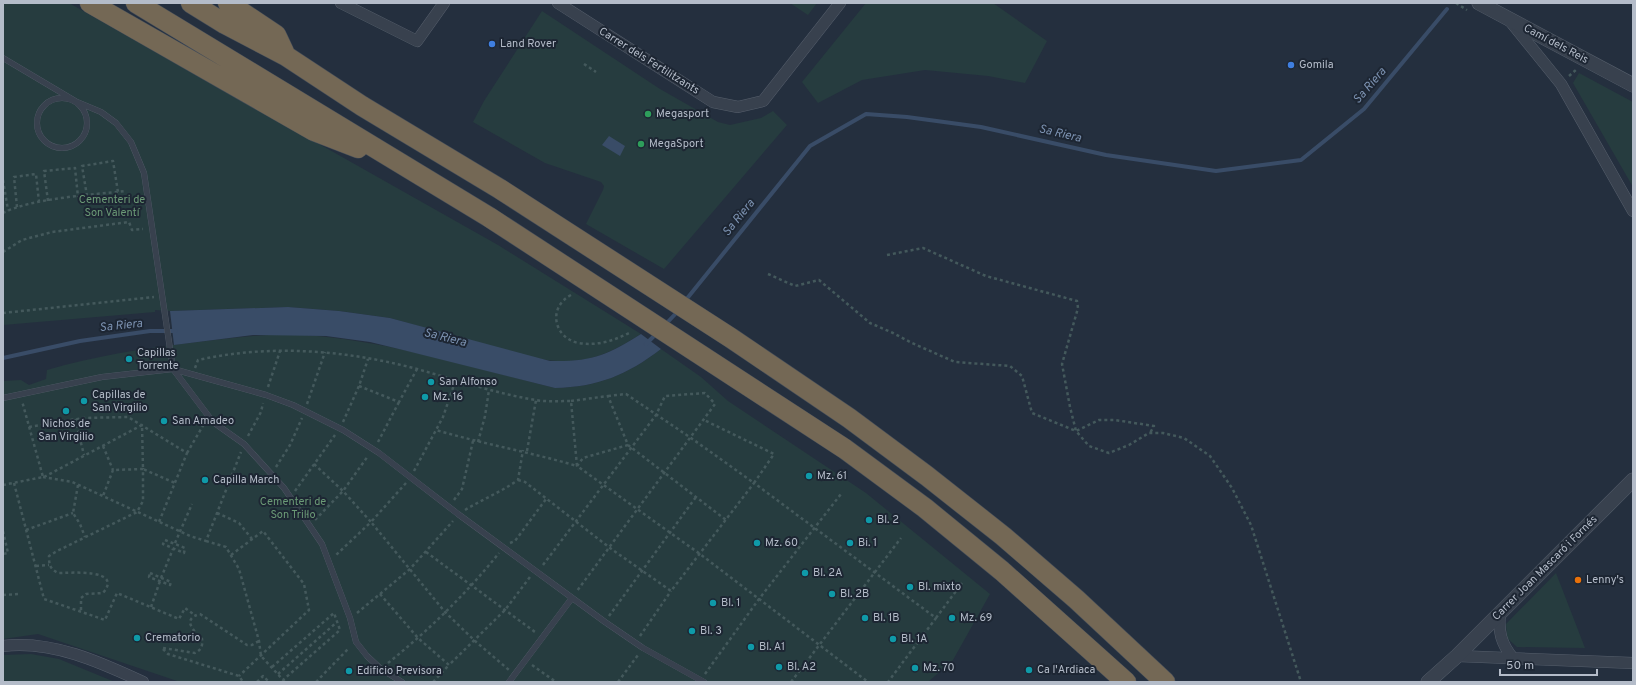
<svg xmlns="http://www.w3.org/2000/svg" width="1636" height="685" font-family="Overpass,sans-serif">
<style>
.green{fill:#263c3f}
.water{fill:#394c67}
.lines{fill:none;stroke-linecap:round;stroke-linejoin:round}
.stream{stroke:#394c67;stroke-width:4}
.service-casing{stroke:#565f6c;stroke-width:6}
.minor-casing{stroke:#565f6c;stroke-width:12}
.tertiary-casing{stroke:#565f6c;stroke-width:15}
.motorway-casing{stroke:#434c59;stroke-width:21}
.path{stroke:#44595c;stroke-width:2.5;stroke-dasharray:3 3;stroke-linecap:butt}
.service{stroke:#38414e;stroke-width:5.5}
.minor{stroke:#38414e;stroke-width:11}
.tertiary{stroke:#38414e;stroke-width:14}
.motorway{stroke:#746855;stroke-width:20}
.shop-dot{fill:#3f7fe0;stroke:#1d2633;stroke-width:1.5}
.leisure-dot{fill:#2e9e5b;stroke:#1d2633;stroke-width:1.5}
.culture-dot{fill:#0f9aa8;stroke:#1d2633;stroke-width:1.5}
.food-dot{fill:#e8710a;stroke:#1d2633;stroke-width:1.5}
.labels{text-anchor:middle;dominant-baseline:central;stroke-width:4;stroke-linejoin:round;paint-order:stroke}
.poi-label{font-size:11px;fill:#b4bcc9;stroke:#1d2633;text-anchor:start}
.street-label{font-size:11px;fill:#b4bcc9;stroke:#1d2633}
.park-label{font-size:11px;fill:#6b9a76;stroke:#1d2633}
.water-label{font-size:12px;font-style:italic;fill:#7c92b1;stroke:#1d2633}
</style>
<rect width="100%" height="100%" fill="#242f3e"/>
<path class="green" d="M3,3h66l429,242 143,89c-39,25 -64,33 -111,23l-140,-39 -51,-7 -51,-4 -118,4 -15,-1v2l-152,13z
M790,3h27l-9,12z
M866,3h127l54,38 -22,42 -37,-7 -63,-6 -63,10 -44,23 -16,-21z
M542,11l118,78 58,33 12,3 31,-7 12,-7 14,14 -123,144 -78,-45 17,-34 1,-4 -3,-4 -56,-19 -72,-41 11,-21z
M1579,73l54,29v85l-60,-104z
M289,334c91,4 179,32 266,54 43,-1 72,-13 106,-39l40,28 27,24 138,92 124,101 -37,66 -25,22h-748l-142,-48 -35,5v-258l18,-1 8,5 17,-6 1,-9c48,-14 93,-21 142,-27 34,-4 66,-8 100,-9z
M1556,573l29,75 -68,-1 -10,-9 -1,-14z
M31,654l28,5 56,23h-112v-27z"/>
<path class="water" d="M609,136l16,10 -5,10 -18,-11z
M288,307l51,4 51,7 160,43c41,1 58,-6 91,-27l20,15c-34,26 -63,38 -106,39l-152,-38 -33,-8 -44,-6 -73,-1 -79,10 -4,-34z"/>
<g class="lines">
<path class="stream" d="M685,301l125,-155 56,-32 41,3 74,10 125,28 110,16 85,-11 63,-51 83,-100
M664,326l15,-16
M646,344l11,-11
M3,358l77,-17 70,-10h26"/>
<g class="service-casing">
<path id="service" d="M3,58l74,44 24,10 15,11 15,19 13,31 29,196 40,53 31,22 40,44 38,56 28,74 6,24 11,14 14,13 21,13
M37 123a25 25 0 1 1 50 0a25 25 0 1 1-50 0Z
M3,398l99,-21 71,-8 93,26 27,10 50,25 36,23 79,61 147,108 38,26 61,34
M509,682l63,-84"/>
</g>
<g class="minor-casing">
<path id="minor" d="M341,3l76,38 27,-38
M558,3l155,99 25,5 25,-6 77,-98
M1510,21l51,63 72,127
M1500,613c-2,18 1,31 13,45
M3,646c49,-6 97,16 140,36
M1457,656l176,7"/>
</g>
<g class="tertiary-casing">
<path id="tertiary" d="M1479,3l154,82
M1428,682l29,-26 176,-176"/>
</g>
<g class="motorway-casing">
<path id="motorway" d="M90,3l224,128 44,17
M136,3l353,214 356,232 80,59 77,63 124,111
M191,3l34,21 61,32 76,50 138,83 231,149 118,80 78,58 76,60 73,63 89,83
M228,3l48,32 8,17"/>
</g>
<path class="path" d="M1456,3l11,7
M584,64l12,8
M1569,76l8,-7
M3,180l5,30
M87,196l-5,-30 31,-5 5,31
M48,201l-4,-30 31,-3 3,29
M17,207l-3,-30 22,-3 3,28
M3,213c29,-15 88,-18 122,-22
M3,252l19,-12 30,-8 77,-10 3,8 11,-1
M887,255l36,-7 63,28 91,25 1,7 -16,56 8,43 6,24 13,15 20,7 20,-8 20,-12h14l21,5 26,18 22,32 19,37 50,157
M768,274l27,12 24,-6 51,43 23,10 19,10 43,19 55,4 12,10 10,37 44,18 23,-11h16l39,6 -4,7
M571,295c-23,12 -18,42 7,48 19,3 35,-2 51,-10
M3,313l151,-16
M195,368l3,-8c72,-16 148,-10 219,9 39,11 78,24 118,31 12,2 24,1 36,1l6,65c-47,-14 -94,-22 -141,-36
M359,386l40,16 18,-33
M268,387l12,-36
M608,396l18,-2 65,44 63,45 20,-29 -70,-34
M571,401l37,-5 20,49 98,75
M307,404l18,-52
M75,419l9,36
M343,422l16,-36 9,-27
M29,427l54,-9 45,-1 59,36 -28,69
M248,436l13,-24 2,-9
M378,442l21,-40
M478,442l7,-26 4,-26
M628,445l-45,13 -6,8 123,88 168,128
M103,446l10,24
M527,451l9,-51
M187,453l17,-29
M314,464l29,27 28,31 -35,33
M276,467l14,-22 12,-27
M414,471l29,-54 13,-38
M43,477l29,5 118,54 16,5 35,-89
M44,477l98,-52 1,44 32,14
M518,480l7,2 85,66 61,43 83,-108 182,135 -48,64
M14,483l30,116 61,21 12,-27 62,26 6,-11 11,8
M406,483l-35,39 74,90 30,29 34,29
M3,485l40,-8 -21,-76
M78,485l-5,28 7,11 5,13
M295,491l40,-56
M454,500l8,-11 11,-48
M465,510c18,-11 36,-18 53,-30l5,-30
M217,513l22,10 13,16
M315,520l28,-29 25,-35
M26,530l47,-17
M3,531l5,22 -5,1
M165,540l20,8 -1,5 -21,-9z
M206,541l20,6 13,22 20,72 2,15 24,26
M175,543l17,-39
M510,543l5,-2 31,-42
M426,552l109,80
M231,555l32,-24 41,53 5,26 -70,66
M543,565l113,-150 9,-19 40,-3 10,11 -138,187
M36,566l13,-1
M150,573l21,9 -1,3 -21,-8z
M161,578l12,-29
M380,594l38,44 31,27 56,-55 25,-33
M3,595l16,-1
M151,607l9,-26
M81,610v-12l5,-4 17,-1c21,-25 -34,-20 -45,-20 -8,-4 -9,-8 -9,-17l8,-5 80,-39 6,-11v-32l-30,1 -10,26
M357,613l53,-44 43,-48
M609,616l87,-119
M936,618l26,-35
M640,636l31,-45
M163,648l32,5c6,-3 8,-7 7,-14 -8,-8 -21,-20 -2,-25l47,31h5l7,-4
M163,649l5,5 71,22 4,6
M388,663c41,-33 78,-69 111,-110
M532,665l24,17
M272,667l62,-54 6,17 -57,50
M278,674l59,-52
M705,674l54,-75 82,-105
M257,682l6,-6 6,6
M316,682l33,-34
M433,682l16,-17
M618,682l20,-27
M791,682l110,-144"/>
<use href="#service" class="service"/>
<use href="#minor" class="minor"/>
<use href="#tertiary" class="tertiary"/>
<use href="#motorway" class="motorway"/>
</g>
<g class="shop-dot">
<circle cx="492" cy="44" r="4"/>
<circle cx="1291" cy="65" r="4"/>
</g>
<g class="leisure-dot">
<circle cx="648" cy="114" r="4"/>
<circle cx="641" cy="144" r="4"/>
</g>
<g class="culture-dot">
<circle cx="129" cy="359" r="4"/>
<circle cx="431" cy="382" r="4"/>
<circle cx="425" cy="397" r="4"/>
<circle cx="84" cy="401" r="4"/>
<circle cx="66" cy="411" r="4"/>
<circle cx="164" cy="421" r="4"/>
<circle cx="809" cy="476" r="4"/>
<circle cx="205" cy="480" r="4"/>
<circle cx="869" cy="520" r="4"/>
<circle cx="757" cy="543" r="4"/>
<circle cx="850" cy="543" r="4"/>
<circle cx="805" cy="573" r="4"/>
<circle cx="910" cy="587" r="4"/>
<circle cx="832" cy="594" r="4"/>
<circle cx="713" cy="603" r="4"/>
<circle cx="865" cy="618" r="4"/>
<circle cx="952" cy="618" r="4"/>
<circle cx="692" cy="631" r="4"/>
<circle cx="137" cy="638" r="4"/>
<circle cx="893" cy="639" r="4"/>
<circle cx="751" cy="647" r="4"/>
<circle cx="779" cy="667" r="4"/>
<circle cx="915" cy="668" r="4"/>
<circle cx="1029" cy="670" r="4"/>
<circle cx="349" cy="671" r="4"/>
</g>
<circle class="food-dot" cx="1578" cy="580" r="4"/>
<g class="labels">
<g class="poi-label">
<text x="500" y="44">Land Rover</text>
<text x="1299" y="65">Gomila</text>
<text x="656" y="114">Megasport</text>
<text x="649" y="144">MegaSport</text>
<text x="137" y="353">Capillas<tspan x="137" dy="13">Torrente</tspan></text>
<text x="439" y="382">San Alfonso</text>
<text x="92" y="395">Capillas de<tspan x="92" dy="13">San Virgilio</tspan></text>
<text x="433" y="397">Mz. 16</text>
<text x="172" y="421">San Amadeo</text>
<text x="66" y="424" text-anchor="middle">Nichos de<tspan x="66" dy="13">San Virgilio</tspan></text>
<text x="817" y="476">Mz. 61</text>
<text x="213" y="480">Capilla March</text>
<text x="877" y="520">Bl. 2</text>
<text x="765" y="543">Mz. 60</text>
<text x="858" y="543">Bi. 1</text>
<text x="813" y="573">Bl. 2A</text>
<text x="1586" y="580">Lenny's</text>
<text x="918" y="587">Bl. mixto</text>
<text x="840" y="594">Bl. 2B</text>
<text x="721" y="603">Bl. 1</text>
<text x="873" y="618">Bl. 1B</text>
<text x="960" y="618">Mz. 69</text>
<text x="700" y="631">Bl. 3</text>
<text x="145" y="638">Crematorio</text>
<text x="901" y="639">BI. 1A</text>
<text x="759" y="647">Bl. A1</text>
<text x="787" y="667">Bl. A2</text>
<text x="923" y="668">Mz. 70</text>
<text x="1037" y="670">Ca l'Ardiaca</text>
<text x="357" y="671">Edificio Previsora</text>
</g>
<g class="street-label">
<text transform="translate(1556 44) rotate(28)">Camí dels Reis</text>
<text transform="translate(649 61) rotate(32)">Carrer dels Fertilitzants</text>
<text transform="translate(1545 568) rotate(-45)">Carrer Joan Mascaró i Fornés</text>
</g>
<g class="park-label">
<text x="112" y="200">Cementeri de<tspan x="112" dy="13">Son Valentí</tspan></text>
<text x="293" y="502">Cementeri de<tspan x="293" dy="13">Son Tril·lo</tspan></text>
</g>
<g class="water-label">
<text transform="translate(1370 86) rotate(-49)">Sa Riera</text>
<text transform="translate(1060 134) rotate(13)">Sa Riera</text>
<text transform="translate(739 218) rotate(-51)">Sa Riera</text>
<text transform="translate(121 326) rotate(-6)">Sa Riera</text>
<text transform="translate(445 338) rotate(14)">Sa Riera</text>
</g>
</g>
<rect width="1636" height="685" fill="none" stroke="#b4bcc9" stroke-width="8"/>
<path d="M1500 669v6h97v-6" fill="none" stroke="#b4bcc9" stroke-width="2"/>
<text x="1506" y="669" font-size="12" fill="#b4bcc9" stroke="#1d2633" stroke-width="3" paint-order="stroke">50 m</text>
</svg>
